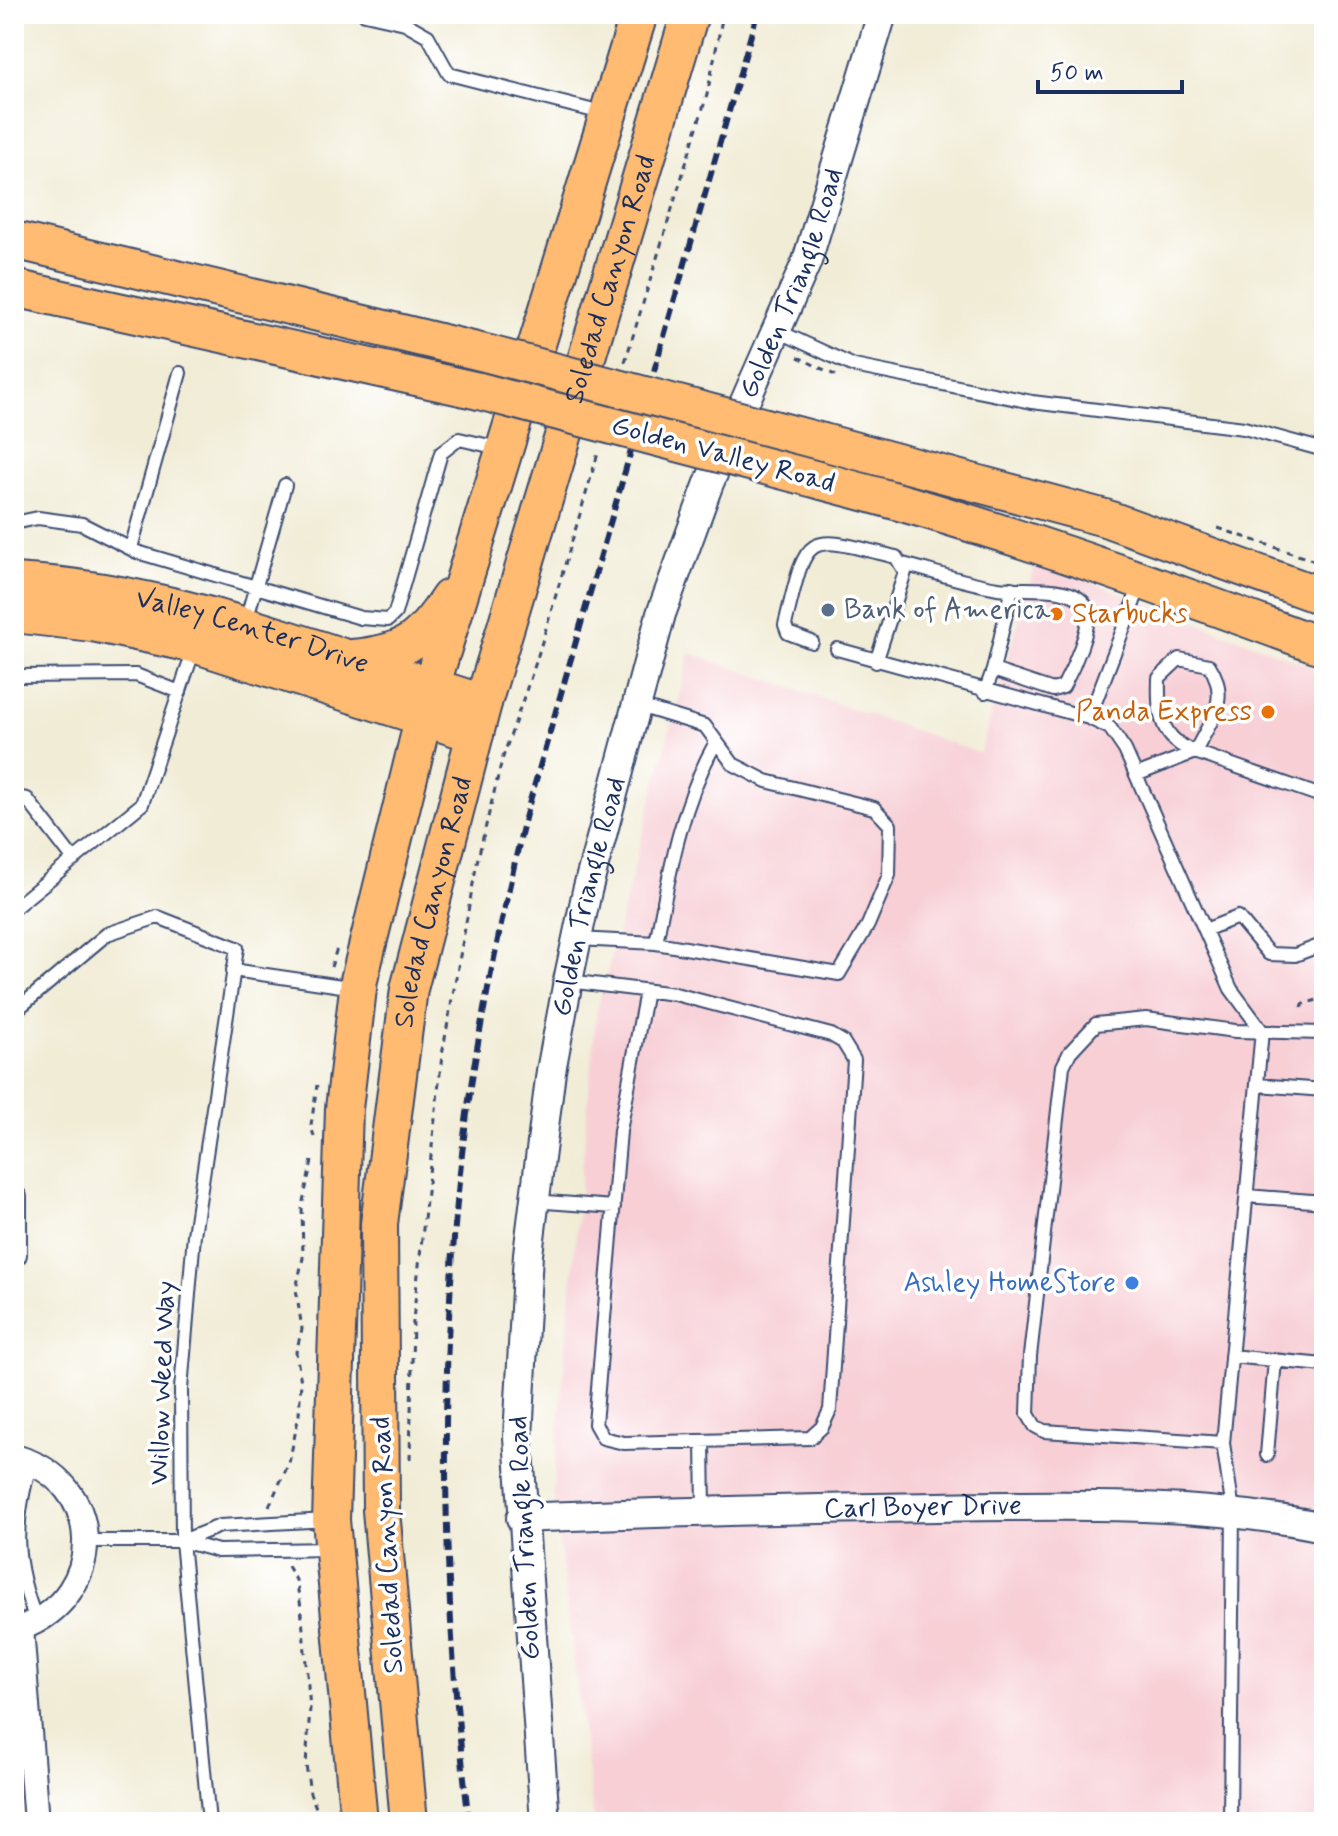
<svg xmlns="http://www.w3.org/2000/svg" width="1338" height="1836" font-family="Mynerve,sans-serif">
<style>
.built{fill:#f7cfd5}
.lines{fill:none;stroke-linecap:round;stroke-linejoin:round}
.service-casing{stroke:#3b4b70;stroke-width:16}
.minor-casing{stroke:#3b4b70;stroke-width:28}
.tertiary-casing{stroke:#3b4b70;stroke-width:32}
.primary-casing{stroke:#3b4b70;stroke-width:40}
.path{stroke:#3b4b70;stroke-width:3;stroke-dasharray:6 6;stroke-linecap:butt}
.service{stroke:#fff;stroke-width:12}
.minor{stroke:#fff;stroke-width:24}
.tertiary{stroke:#fff;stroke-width:28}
.primary{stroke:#febb71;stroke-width:36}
.rail{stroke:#1b2f5e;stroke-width:6;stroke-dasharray:12 6;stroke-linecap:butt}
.primary-bridge-casing{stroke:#3b4b70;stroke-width:40;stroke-linecap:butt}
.primary-bridge{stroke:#febb71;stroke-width:36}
.service-dot{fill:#5c6f8a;stroke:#fff;stroke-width:3}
.food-dot{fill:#e8710a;stroke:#fff;stroke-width:3}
.shop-dot{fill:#3f7fe0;stroke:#fff;stroke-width:3}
.labels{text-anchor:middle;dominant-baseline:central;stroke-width:7;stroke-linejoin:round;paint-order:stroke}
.street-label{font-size:28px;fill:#1b2f5e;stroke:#fff}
.service-label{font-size:28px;fill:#4e5e75;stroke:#fff;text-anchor:start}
.food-label{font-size:28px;fill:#c56008;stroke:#fff;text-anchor:start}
.shop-label{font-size:28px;fill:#366cbe;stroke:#fff;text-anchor:end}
</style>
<rect width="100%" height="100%" fill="#fff"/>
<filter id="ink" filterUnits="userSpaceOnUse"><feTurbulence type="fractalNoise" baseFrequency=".0125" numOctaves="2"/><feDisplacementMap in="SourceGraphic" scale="16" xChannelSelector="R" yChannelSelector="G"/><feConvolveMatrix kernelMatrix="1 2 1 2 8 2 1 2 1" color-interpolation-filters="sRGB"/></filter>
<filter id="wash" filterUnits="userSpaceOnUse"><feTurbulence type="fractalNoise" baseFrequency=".006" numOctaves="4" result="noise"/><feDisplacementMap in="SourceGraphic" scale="32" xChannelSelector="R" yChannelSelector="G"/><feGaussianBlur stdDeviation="1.8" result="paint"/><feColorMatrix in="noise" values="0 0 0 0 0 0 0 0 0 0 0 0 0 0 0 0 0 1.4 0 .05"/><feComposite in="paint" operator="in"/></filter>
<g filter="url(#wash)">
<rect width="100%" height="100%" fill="#f1ecd6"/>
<path class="built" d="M1036,561l288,110v1151h-730l-41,-329 43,-479 94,-361 290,100z"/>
</g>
<g filter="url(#ink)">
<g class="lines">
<g class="service-casing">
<path id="service" d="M365,14l40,9 23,13 21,38 157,40
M778,331l76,35 178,36 212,26 80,22
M14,523l24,-5 44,6 55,28 224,66 27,2 7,-7 46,-160 18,-14 44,10
M131,548l49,-175
M903,564c31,8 63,19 95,24 24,4 73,-6 88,18 9,16 -15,66 -23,81l-10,3 -60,-20 -8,22
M245,624l40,-139
M812,642l-24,-9 -3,-8c23,-95 18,-91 111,-68l9,15 -29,90
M837,649l252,69 21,10 15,22 106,239 31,42 -39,412
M993,670l19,-82
M14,676l122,-1 44,17
M1089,718l52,-135
M1136,775l59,-23c16,-33 36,-53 14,-87l-30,-6 -20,19c-1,34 0,61 36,74l129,45
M14,797l13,2 47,61
M14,908l128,-104 52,-155
M1205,930l33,-13 31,37 26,1 29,-11
M577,939l79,4 183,31 29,-49 21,-50 1,-50 -16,-17 -108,-27 -33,-17 -28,-38 -69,-21
M656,943c13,-68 25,-140 60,-201
M233,970l122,18
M568,981l107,13 156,41 12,7 11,18 -24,350 -8,17 -12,11 -186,5 -21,-5 -8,-14 25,-293 26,-140
M14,1012l93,-78 51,-17 79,31 -43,287 -13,154 1,152 27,281
M1257,1085l67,5
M1247,1196l77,6
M533,1201l81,6
M1231,1356l93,9
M703,1441l1,69
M1267,1455l8,-95
M31,1462c-18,62 -18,100 6,160
M87,1541h95l36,10 112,-2
M182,1541l38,-15 108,-6
M1230,1822l3,-311 -10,-68 -179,-12 -9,-5 -7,-12 2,-58 33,-290 7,-14 26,-28 50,-5 89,12 89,2"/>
</g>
<g class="minor-casing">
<path id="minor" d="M14,1198v56
M14,1457c92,23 95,138 7,171l15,194"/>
</g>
<g class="tertiary-casing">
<g id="tertiary">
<path id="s1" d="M521,1518c139,-6 278,-9 417,-11 129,-2 259,-6 386,20"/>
<path id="s2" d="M545,1822l-27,-385 10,-183 23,-183 17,-90 19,-90 74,-277 48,-131 98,-222 75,-247"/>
</g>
</g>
<g class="primary-casing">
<g id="primary">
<path d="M14,240l475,114"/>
<path d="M14,288l465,103"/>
<path d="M823,442l282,76 219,79"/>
<path d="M822,481c172,44 336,105 502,166"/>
<path id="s3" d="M14,582c162,8 316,74 469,121"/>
<path d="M14,614l78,9 105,22 278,89"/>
<path d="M352,658c53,-5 68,-16 97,-60"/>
<path d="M359,1822l-28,-302 13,-411 15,-129 72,-293 208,-673"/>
<path id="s4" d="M409,1822l-28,-312 -2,-286 30,-235 74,-286 207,-689"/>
</g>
</g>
<path class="path" d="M798,357l43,21
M625,362l82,-267 16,-81
M1218,528l106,36
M331,967l6,-19
M1302,1008l1,-4 21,-6
M314,1137l-3,-12 6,-40
M410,1459l3,-139 29,-265 35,-193 25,-102 34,-98 63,-212
M269,1506l20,-43 10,-48 2,-33 -5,-30 6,-23 -6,-40 7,-31 -1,-52 11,-50
M288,1566l8,14 5,27 9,101 -4,57 4,28 12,29"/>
<use href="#service" class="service"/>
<use href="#minor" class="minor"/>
<use href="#tertiary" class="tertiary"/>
<use href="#primary" class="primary"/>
<path class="rail" d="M469,1822c-27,-224 -32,-452 -6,-677 13,-110 37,-219 62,-327l232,-804"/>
<g class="primary-bridge-casing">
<path id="primary-bridge" d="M489,354l334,88
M479,391l343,90"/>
</g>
<use href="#primary-bridge" class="primary-bridge"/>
</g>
</g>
<circle class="service-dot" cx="828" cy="610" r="8"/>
<g class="food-dot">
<circle cx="1056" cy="614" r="8"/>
<circle cx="1268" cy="712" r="8"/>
</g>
<circle class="shop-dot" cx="1132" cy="1283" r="8"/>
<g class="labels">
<g class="street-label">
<text stroke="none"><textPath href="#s4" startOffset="1574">Soledad Canyon Road</textPath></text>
<text stroke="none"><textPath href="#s2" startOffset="1580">Golden Triangle Road</textPath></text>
<text transform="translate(723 455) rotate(15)">Golden Valley Road</text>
<text stroke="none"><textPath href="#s3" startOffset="244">Valley Center Drive</textPath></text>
<text stroke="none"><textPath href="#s2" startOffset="932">Golden Triangle Road</textPath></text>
<text stroke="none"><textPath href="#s4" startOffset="926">Soledad Canyon Road</textPath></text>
<text transform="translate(163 1383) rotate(-88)">Willow Weed Way</text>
<text stroke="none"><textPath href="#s1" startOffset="402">Carl Boyer Drive</textPath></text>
<text transform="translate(525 1538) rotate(-93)">Golden Triangle Road</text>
<text transform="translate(388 1545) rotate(-93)">Soledad Canyon Road</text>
</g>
<g class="service-label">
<text x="844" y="610">Bank of America</text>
</g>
<g class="food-label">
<text x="1072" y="614">Starbucks</text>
<text x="1252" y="712" text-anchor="end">Panda Express</text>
</g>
<g class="shop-label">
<text x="1116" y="1283">Ashley HomeStore</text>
</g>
</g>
<rect width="1338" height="1836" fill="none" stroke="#fff" stroke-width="48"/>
<path d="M1038 80v12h144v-12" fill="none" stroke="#1b2f5e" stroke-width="4"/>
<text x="1050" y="80" font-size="24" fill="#1b2f5e" stroke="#ffffff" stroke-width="6" paint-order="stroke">50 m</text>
</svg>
